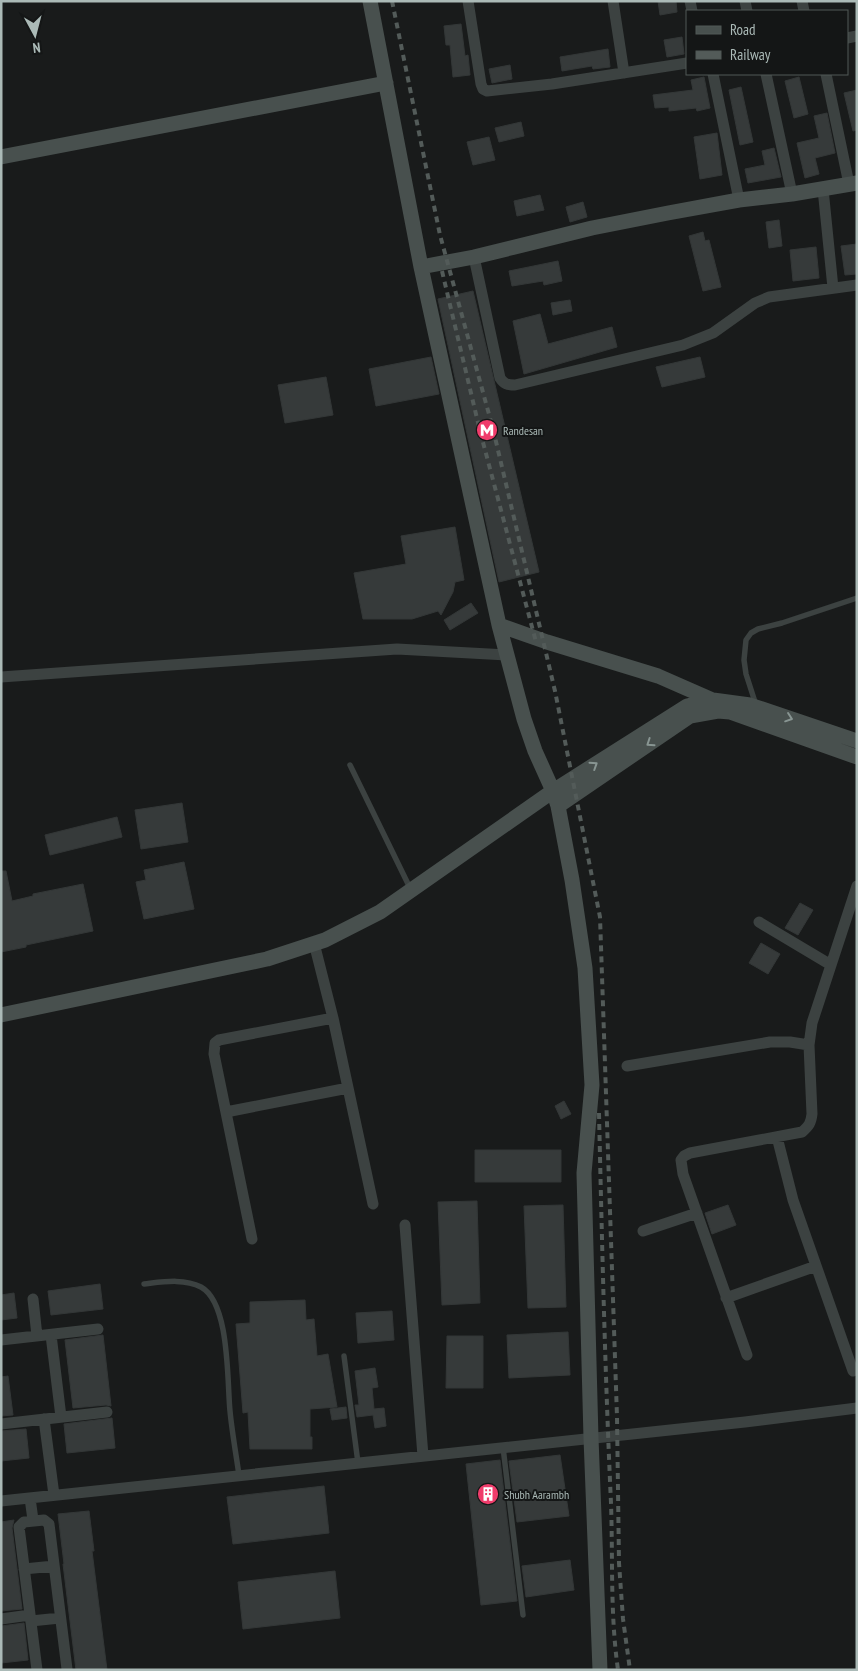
<svg xmlns="http://www.w3.org/2000/svg" width="858" height="1671" font-family="'PT Sans Narrow',sans-serif">
<style>
.building{fill:#363a3a;stroke:#333737}
.lines{fill:none;stroke-linecap:round;stroke-linejoin:round}
.lane{stroke:#3c4241;stroke-width:5.5}
.street{stroke:#3c4241;stroke-width:11}
.secondary{stroke:#48504e;stroke-width:15}
.rail{stroke:#535b59;stroke-width:4;stroke-dasharray:6 5;stroke-linecap:butt}
.oneway{stroke:#889592}
.labels{text-anchor:middle;dominant-baseline:central;stroke-width:4;stroke-linejoin:round;paint-order:stroke}
.poi-label{font-size:12px;fill:#abbab7;stroke:#141616;text-anchor:start}
</style>
<rect width="100%" height="100%" fill="#191b1b"/>
<path class="building" d="M658,1h18l1,11 -17,3z
M461,24l4,32 3,-1 2,20 -17,2 -3,-32h-4l-2,-19z
M682,37l2,17 -17,3 -3,-17z
M608,49l2,18 -17,2 -1,-3 -30,5 -2,-14z
M510,65l2,14 -20,4 -3,-14z
M704,77l6,31 -13,3 -1,-3 -27,3v-4l-14,1 -2,-13 40,-5 -2,-10z
M799,77l9,37 -14,4 -9,-37z
M741,87l12,55 -13,3 -11,-55z
M857,90v40l-4,1 -9,-38z
M827,113l8,40 -20,5 4,16 -14,4 -8,-35 22,-5 -5,-22z
M521,122l3,14 -25,6 -4,-14z
M717,133l5,42 -22,4 -6,-42z
M489,137l6,23 -22,5 -6,-23z
M774,148l7,29 -33,6 -3,-14 20,-4 -3,-14z
M540,195l4,15 -27,6 -3,-15z
M583,202l4,15 -17,5 -4,-15z
M779,220l3,26 -13,2 -3,-26z
M703,232l2,9 4,-1 12,47 -18,4 -14,-55z
M857,244v30l-12,1 -4,-29z
M816,247l3,31 -26,3 -3,-31z
M558,261l4,20 -18,4 -1,-4 -31,5 -3,-15z
M473,291l66,281 -40,10 -61,-283z
M570,300l2,11 -19,4 -2,-12z
M540,314l8,30 64,-17 5,20 -93,27 -11,-53z
M431,357l8,37 -63,12 -7,-37z
M700,357l5,20 -43,10 -6,-20z
M326,377l7,38 -48,8 -7,-38z
M455,527l9,53 -9,2 -2,10 -12,23 -3,-4 -26,8h-49l-9,-46 52,-9 -5,-28z
M471,603l7,10 -28,17 -6,-10z
M182,803l6,39 -47,7 -6,-39z
M117,817l5,20 -72,18 -5,-20z
M184,862l10,47 -50,10 -8,-37 10,-2 -2,-10z
M1,871h5l6,30 21,-5v-2l50,-10 10,47 -67,14v2l-25,5z
M800,903l13,7 -15,25 -13,-7z
M761,943l19,11 -12,20 -19,-11z
M564,1101l7,13 -10,5 -6,-13z
M475,1150h86v32h-86z
M477,1201l3,102 -38,2 -4,-103z
M563,1205l3,102 -38,1 -4,-102z
M728,1205l8,20 -24,9 -7,-21z
M100,1284l3,25 -52,6 -3,-24z
M14,1293l3,25 -16,2v-25z
M305,1300l1,20 8,-1 3,37 11,-2 9,53 -27,2v28h2v12h-62l-2,-37 -5,1 -7,-89 14,-1v-21z
M392,1311l2,29 -36,3 -2,-30z
M568,1332l2,43 -61,3 -2,-43z
M103,1335l8,71 -5,-1 -33,3 -8,-68z
M447,1336h36v52h-37z
M375,1368l3,19 -6,1 2,21 10,-1 2,18 -11,2 -2,-13 -16,2 -2,-12h4l-4,-34z
M8,1376l5,39 -12,1v-39z
M346,1407l1,11 -15,2 -2,-11z
M112,1418l3,30 -48,5 -3,-29z
M26,1429l3,29 -28,3v-30z
M560,1455l9,61 -52,6 -8,-61z
M500,1460l17,141 -36,4 -15,-141z
M324,1486l5,47 -96,11 -6,-47z
M89,1511l5,40h-2l15,119h-31l-13,-106h1l-6,-50z
M14,1520l-2,8 10,81 -21,2v-89z
M570,1560l4,30 -48,7 -4,-31z
M335,1571l5,47 -97,11 -5,-47z
M24,1623l4,37 -27,3v-37z"/>
<g class="lines">
<path class="lane" d="M756,705l-10,-31 -2,-14 2,-20 5,-7 7,-4 24,-6 75,-25
M350,765l61,125
M144,1284c18,-2 40,-6 57,3 29,16 26,94 29,124 2,21 6,43 9,64
M344,1356l14,107
M503,1447l20,168"/>
<path class="street" d="M468,1l13,83 2,5 4,2 65,-7 135,-21
M613,1l11,72
M690,1l2,10
M745,1l2,10
M802,1l2,10
M847,38l10,-2
M713,74l26,126
M766,74l26,120
M826,74l23,110
M823,189l10,99
M474,257l26,121c4,6 7,7 15,7l168,-40 30,-12 42,-30 14,-6 88,-12
M1,677l396,-28 110,6
M759,922l72,43
M314,943l19,75 40,186
M627,1066l143,-24h20l19,3
M226,1112l122,-24
M777,1137l16,63 60,171
M405,1225l18,231
M643,1231l54,-18
M252,1239l-38,-185 1,-11 4,-3 114,-22
M726,1298l90,-32
M33,1299l4,37
M51,1335l10,82
M1,1340l97,-11
M747,1355l-64,-181 -2,-14 3,-4 6,-3 112,-21c7,-6 9,-9 10,-18l-3,-69 3,-22 45,-137
M44,1419l10,76
M1,1424l106,-12
M30,1498l3,22
M1,1501l744,-79 112,-14
M24,1569l30,-3
M1,1619l29,-4
M31,1621l29,-3
M37,1670l-18,-143 5,-5 20,-2 5,4 18,145"/>
<path class="secondary" d="M370,1l51,266 78,358 25,94 11,32 18,40 5,15 14,74 13,88 7,117 -8,88 7,265 9,232
M1,157l385,-74
M421,267l53,-10 118,-29 76,-15 71,-13 53,-6 65,-11
M499,625l48,17 111,34 57,25
M558,806l132,-90 28,-5 12,1 127,45
M1,1015l266,-56 58,-19 55,-28 173,-121 134,-85 26,-6 37,5 107,36"/>
<path class="rail" d="M392,1l48,234 53,194 62,262 45,226 17,500 2,146 4,56 7,51
M442,271l38,160 56,211
M599,1113c3,130 6,260 12,390 2,57 -1,110 7,167"/>
</g>
<defs><path id="oneway-chevron" d="M-2-3.5L2.5 0L-2 3.5" fill="none" stroke-width="1.6" stroke-linecap="round" stroke-linejoin="round" transform="scale(1.25)"/></defs>
<g class="oneway">
<use href="#oneway-chevron" transform="translate(789 718) rotate(19)"/>
<use href="#oneway-chevron" transform="translate(650 743) rotate(146)"/>
<use href="#oneway-chevron" transform="translate(594 765) rotate(-33)"/>
</g>
<defs>
<g id="metro-disc" transform="scale(1.125)"><circle r="9.5" fill="#ef3c6b" stroke="#141616"/><path d="M-5.5 5V-5H-3L0 0L3-5H5.5V5H3V-.5L0 4L-3-.5V5Z" fill="#fff"/></g>
<g id="building-disc" transform="scale(1.125)"><circle r="9.5" fill="#ef3c6b" stroke="#141616"/><path d="M-4-6H4V6H1V3H-1V6H-4ZM-2.5-4.3h1.7v1.8h-1.7ZM.8-4.3h1.7v1.8H.8ZM-2.5-1h1.7V.8h-1.7ZM.8-1h1.7V.8H.8Z" fill="#fff"/></g>
</defs>
<g fill-rule="evenodd">
<use href="#metro-disc" x="487" y="430"/>
<use href="#building-disc" x="488" y="1494"/>
</g>
<g class="labels">
<g class="poi-label">
<text x="503" y="430">Randesan</text>
<text x="504" y="1494">Shubh Aarambh</text>
</g>
</g>
<rect width="858" height="1671" fill="none" stroke="#abbab7" stroke-width="5"/>
<rect x="686" y="10" width="162" height="65" fill="#141616" stroke="#505856"/>
<rect x="696" y="26" width="25" height="8" fill="#48504e" stroke="#505856"/>
<text x="730" y="35" font-size="15" fill="#abbab7">Road</text>
<rect x="696" y="51" width="25" height="8" fill="#535b59" stroke="#505856"/>
<text x="730" y="60" font-size="15" fill="#abbab7">Railway</text>
<g transform="translate(35 35) rotate(173)" stroke="#141616" stroke-width="4" paint-order="stroke">
<path d="M0-4L9 19L0 12L-9 19Z" fill="#abbab7"/>
<text y="-8" font-size="14" font-weight="bold" text-anchor="middle" fill="#abbab7">N</text>
</g>
</svg>
